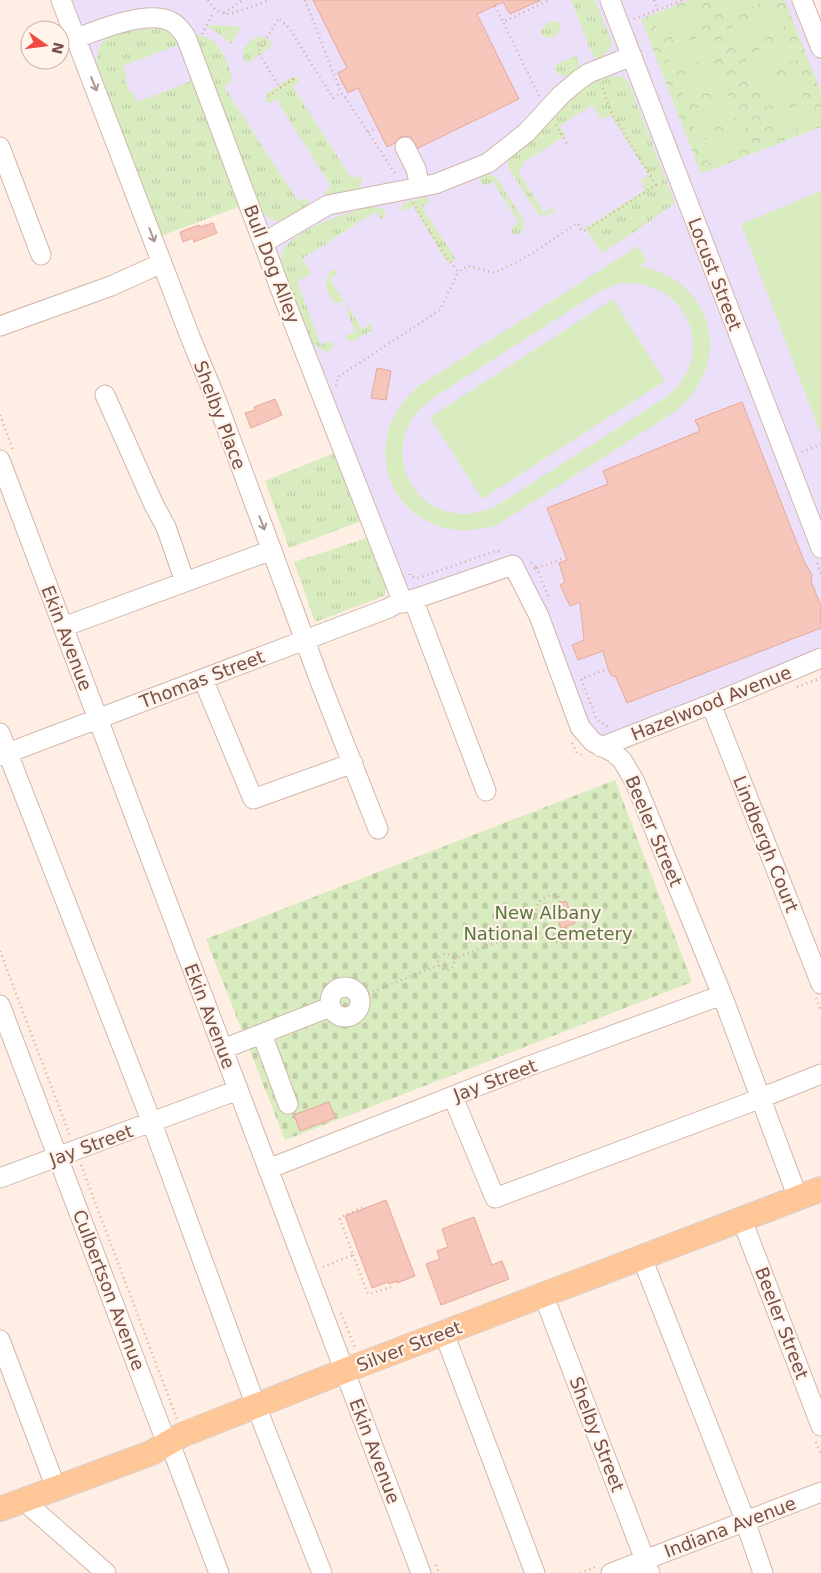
<svg xmlns="http://www.w3.org/2000/svg" width="821" height="1573" font-family="'DejaVu Sans',sans-serif">
<style>
.education{fill:#ecdffa}
.grass{fill:url(#grass-tufts)}
.cemetery{fill:url(#cemetery-stones)}
.park{fill:url(#park-crowns)}
.pitch{fill:#d9ecc0;fill-rule:evenodd}
.building{fill:#f5c6b9;stroke:#e8a998}
.lines{fill:none;stroke-linecap:round;stroke-linejoin:round}
.minor-casing{stroke:#d1b6ab;stroke-width:21}
.major-casing{stroke:#d9cecb;stroke-width:26}
.path{stroke:#daa99c;stroke-width:2.5;stroke-dasharray:1 4;stroke-linecap:butt}
.minor{stroke:#fff;stroke-width:19}
.major{stroke:#ffc798;stroke-width:24}
.oneway{stroke:#ad9691}
.labels{text-anchor:middle;dominant-baseline:central;stroke-width:4.5;stroke-linejoin:round;paint-order:stroke}
.street-label{font-size:18px;fill:#775047;stroke:#fff3ea}
.park-label{font-size:18px;fill:#58783c;stroke:#fff3ea}
</style>
<defs>
<pattern id="grass-tufts" width="24" height="20" patternUnits="userSpaceOnUse" patternTransform="scale(1.25)"><rect width="24" height="20" fill="#d9ecc0"/><path d="M3 7l-1-3M5 7V3M7 7l1-3M15 17l-1-3M17 17v-4M19 17l1-3" fill="none" stroke="#becca6"/></pattern>
<pattern id="cemetery-stones" width="16" height="16" patternUnits="userSpaceOnUse" patternTransform="scale(1.25)"><rect width="16" height="16" fill="#d9ecc0"/><path d="M2 7V4a2 2 0 0 1 4 0v3zM10 15v-3a2 2 0 0 1 4 0v3z" fill="#becca6"/></pattern>
<pattern id="park-crowns" width="20" height="18" patternUnits="userSpaceOnUse" patternTransform="scale(1.25)"><rect width="20" height="18" fill="#d9ecc0"/><path d="M2 6a3 3 0 1 1 6 0M12 15a3 3 0 1 1 6 0" fill="none" stroke="#becca6"/></pattern>
</defs>
<rect width="100%" height="100%" fill="#feeee3"/>
<path class="education" d="M63,0h744l14,41v616l-220,90 -88,-182 -110,38 -194,-503 -93,43z"/>
<path class="grass" d="M571,0h24l17,42 -2,7 -11,10 -6,-2z
M551,21l9,2 1,4 -4,8 -6,3 -8,-2 -3,-4 5,-7z
M209,25l28,1 4,2 -10,16 -13,-11 -9,-5z
M156,28l16,3 8,13 -57,22 4,10 -2,3 4,12 3,1 5,10 57,-22 47,126 -80,30 -64,-171c0,-8 1,-17 6,-23 7,-10 41,-12 53,-14z
M196,35c22,0 32,25 36,43l-2,5 -6,4 74,114 7,-3 4,2 -1,7c-19,13 -36,25 -49,-2l-64,-169z
M258,37l7,1 6,3v6l-22,15 -5,-1c-4,-12 3,-20 14,-24z
M575,56l2,1c9,18 -21,28 -23,8z
M611,76l12,1 5,4 47,122 -36,26 -37,24 -17,-25 60,-38 -4,-10 7,-5 -37,-60 -10,5 -9,-15 -32,21 5,10 -41,26 -2,7 -4,2 26,42 8,-5 3,2 -1,3 -9,3 -7,-2 -29,-45c-1,-3 -1,-7 1,-11 6,-9 19,-15 27,-22 22,-22 41,-53 74,-60z
M295,77l4,1v4l-6,5 59,92 6,-3 5,2 -4,10 -7,3 -24,6 -3,-2v-4l6,-5 -55,-87 -6,4 -5,-2 2,-8 23,-15z
M487,173l9,4 28,43v8l-5,7 -6,-1 -2,-2 1,-5 7,-4 -26,-41 -7,3 -5,-1 -1,-5z
M427,197l3,4 -8,6 34,52 -8,5 -35,-58 -8,5 -3,-1 1,-7z
M374,206l9,3 3,5 -3,5h-2l-6,-7 -73,47 8,11 1,4 -14,7 24,64 9,-4 3,3 -1,5 -6,3 -12,-7 -5,-9c-7,-17 -13,-34 -20,-51 -3,-8 -8,-17 -8,-26 -1,-26 71,-49 93,-53z
M334,269l3,1 1,3 -8,6 32,50 9,-5 2,3 -1,3 -18,11h-5l-3,-4 2,-3 7,-2 -11,-30 -10,1c-8,-11 -13,-25 0,-34z
M337,452l25,69 -73,27 -24,-67z
M367,538l20,48 -3,10 -69,26 -21,-60z"/>
<path class="cemetery" d="M615,780l77,202 -407,158 -79,-201z"/>
<path class="park" d="M689,0h96l36,92v35l-120,47 -60,-155z"/>
<path class="pitch" d="M723,0h47l-42,15z
M697,2l8,22 -44,16 -8,-21z
M776,8l8,21 -44,16 -8,-21z
M709,34l8,21 -44,16 -8,-21z
M788,39l8,21 -44,17 -8,-22z
M721,64l8,21 -44,16 -8,-21z
M800,69l8,22 -44,16 -8,-22z
M733,94l7,22 -44,16 -8,-21z
M812,100l8,21 -44,16 -8,-21z
M744,125l8,22 -44,16 -8,-22z
M821,191v244l-80,-211z
M638,246l9,15 -7,5c76,15 95,100 33,147l-176,112c-94,31 -153,-78 -77,-140zM627,283c67,1 90,79 36,116l-167,107c-75,36 -131,-60 -63,-108l166,-106 18,-8z
M613,299l52,82 -183,118 -52,-82z"/>
<path class="building" d="M313,0h228l-31,14 -7,-12 -26,12 42,85 -101,49 -8,-12 -10,1 -5,6 -8,4 -29,-59 -10,5 -6,-11 -4,-9 9,-5z
M213,223l4,10 -23,9 -1,-4 -10,4 -3,-10 19,-7v2z
M377,368l14,3 -5,29 -15,-2z
M275,399l7,16 -31,13 -6,-15 10,-3 -1,-3z
M742,402l62,159 8,14 -1,6 10,25v22l-194,75 -11,-26 -5,-2 -3,-6 -5,-18 -25,9 -6,-15 12,-5 -4,-38 -10,4 -10,-21 5,-3 -6,-19 8,-3 -20,-52 61,-24 -5,-13 97,-40 -5,-11z
M566,901l9,22 -14,6 -8,-23z
M329,1102l6,16 -35,13 -6,-16z
M386,1200l29,76 -18,7v-2l-8,3 -1,-2 -16,6 -27,-72z
M474,1217l18,48 10,-4 7,18 -68,26 -15,-41 14,-5 -3,-8 11,-4 -6,-18z"/>
<g class="lines">
<g class="minor-casing">
<path id="minor" d="M61,0l130,339 26,63 104,282 57,145
M610,0l211,548
M802,0l19,48
M75,39c23,-9 71,-29 95,-18 7,3 12,10 16,16l97,259 120,307
M0,147l41,108
M405,147l11,22 4,18
M263,243l65,-38 107,-21 53,-21 38,-30 35,-38 19,-16 9,-6 43,-17
M0,326l111,-40 51,-23
M105,395l49,110 12,22 19,55
M0,460l421,1113
M413,599l73,192
M63,627l209,-77
M203,679l50,120 100,-36
M711,704l110,280
M0,733l152,390 104,283 66,167
M601,747l110,-43 110,-46
M0,756l389,-148 8,-5h6l110,-38 26,51 41,111 13,15 20,10 9,8 13,22 87,213 76,203
M330 1002a15 15 0 1 1 30 0a15 15 0 1 1-30 0Z
M0,1005l162,426 12,23 45,119
M262,1034l26,70
M223,1049l107,-42
M453,1097l42,101 256,-96 70,-28
M268,1169l261,-103 193,-71
M0,1178l238,-88
M742,1220l79,206
M642,1258l100,254 21,61
M543,1294l107,279
M444,1333l91,240
M0,1340l56,148
M23,1500l83,73
M611,1573l210,-81"/>
</g>
<g class="major-casing">
<path id="major" d="M0,1509l151,-56 31,-18 162,-64 477,-182"/>
</g>
<path class="path" d="M208,0c6,9 10,14 22,14l40,-14
M305,0l36,93
M654,0l3,10
M495,6l8,16
M224,13l19,-13
M634,19l49,-19
M202,34l11,-21
M338,85l4,-3
M268,96l25,-17 -13,9 -22,-36 21,-34 10,10 44,70 8,-5 4,4 51,78
M539,96l-36,-74 46,-22
M556,125l11,19
M368,132l9,-5
M413,203l29,48 16,21 10,-6 27,7 35,-18 47,-32 5,8 4,-1 70,-45 -45,-73 -10,-28
M336,386l2,-9 102,-67 18,-38
M0,415l13,35
M802,452l19,-8
M531,563l6,5 -6,2
M817,563l4,11
M410,574v2l8,2 78,-27 7,1
M548,596l-11,-28 27,-10
M604,670l-23,9 16,41 11,7
M797,687l24,-9
M572,743l5,10 8,3
M560,902l-2,-6c-30,-7 -37,52 10,46l5,-6 -2,-7
M0,951l70,185
M438 962a8 8 0 1 1 16 0a8 8 0 1 1-16 0Z
M454,959l81,-32
M359,997l80,-32
M816,998l5,14
M81,1165l96,254
M353,1255l15,39 27,-8
M323,1267l30,-12 -13,-36 1,-2 22,-10
M341,1313l14,35
M816,1442l5,12
M436,1565l3,8
M580,1573l16,-6"/>
<use href="#minor" class="minor"/>
<use href="#major" class="major"/>
</g>
<defs><path id="oneway-shaft" d="M-6 0H5M1.5-3L5.5 0L1.5 3" fill="none" stroke-width="1.6" stroke-linecap="round" stroke-linejoin="round" transform="scale(1.25)"/></defs>
<g class="oneway">
<use href="#oneway-shaft" transform="translate(94 84) rotate(68)"/>
<use href="#oneway-shaft" transform="translate(152 235) rotate(69)"/>
<use href="#oneway-shaft" transform="translate(262 523) rotate(69)"/>
</g>
<g class="labels">
<g class="street-label">
<text transform="translate(272 264) rotate(69)">Bull Dog Alley</text>
<text transform="translate(715 274) rotate(69)">Locust Street</text>
<text transform="translate(220 415) rotate(69)">Shelby Place</text>
<text transform="translate(67 638) rotate(69)">Ekin Avenue</text>
<text transform="translate(202 679) rotate(-21)">Thomas Street</text>
<text transform="translate(711 703) rotate(-22)">Hazelwood Avenue</text>
<text transform="translate(654 831) rotate(67)">Beeler Street</text>
<text transform="translate(766 844) rotate(68)">Lindbergh Court</text>
<text transform="translate(210 1016) rotate(69)">Ekin Avenue</text>
<text transform="translate(495 1080) rotate(-21)">Jay Street</text>
<text transform="translate(91 1145) rotate(-20)">Jay Street</text>
<text transform="translate(109 1290) rotate(69)">Culbertson Avenue</text>
<text transform="translate(782 1323) rotate(69)">Beeler Street</text>
<text transform="translate(409 1346) rotate(-21)">Silver Street</text>
<text transform="translate(597 1434) rotate(69)">Shelby Street</text>
<text transform="translate(375 1451) rotate(69)">Ekin Avenue</text>
<text transform="translate(730 1527) rotate(-21)">Indiana Avenue</text>
</g>
<g class="park-label">
<text x="548" y="912">New Albany<tspan x="548" dy="21">National Cemetery</tspan></text>
</g>
</g>
<g transform="translate(45 45) rotate(104)"><circle r="24" fill="#fff3ea" stroke="#c9b2a9"/>
<path d="M0-4L9 19L0 12L-9 19Z" fill="#ef4940"/>
<text y="-8" font-size="14" font-weight="bold" text-anchor="middle" fill="#775047">N</text>
</g>
</svg>
